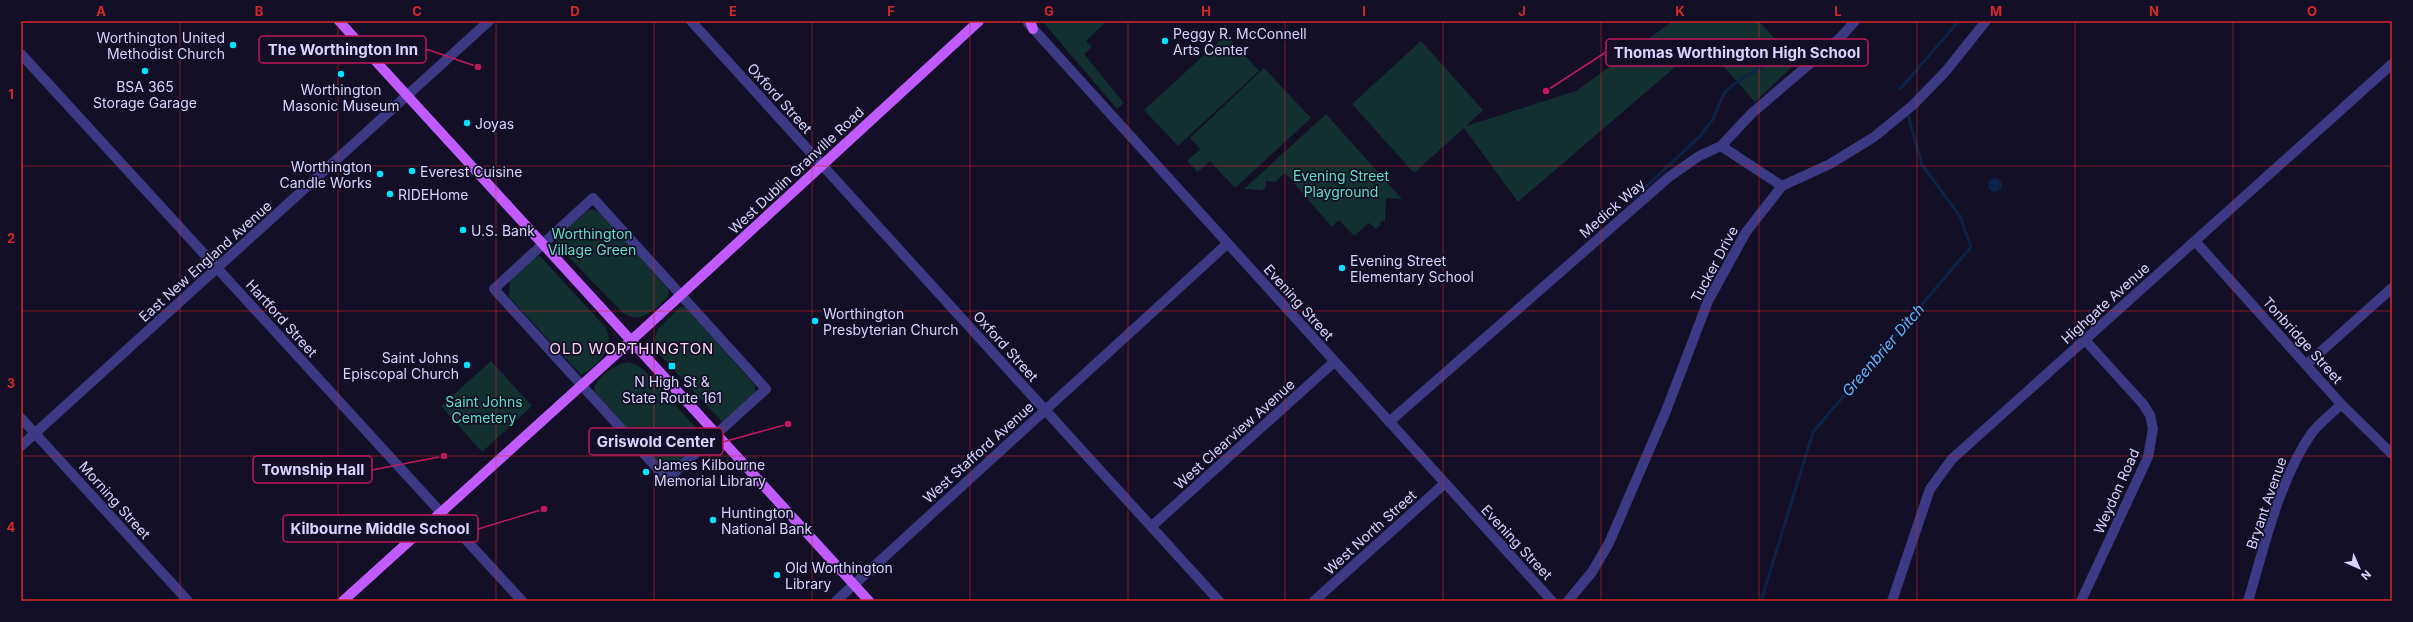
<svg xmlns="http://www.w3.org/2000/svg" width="2413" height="622" font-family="Inter,sans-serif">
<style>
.green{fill:#12302f}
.water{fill:#0c2248}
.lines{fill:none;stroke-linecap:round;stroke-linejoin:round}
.stream{stroke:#0c2248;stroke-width:3}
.minor{stroke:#3d3a85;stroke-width:10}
.major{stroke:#c25bff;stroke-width:10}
.grid{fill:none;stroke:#d62828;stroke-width:1;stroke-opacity:0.55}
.poi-dot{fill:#00e5ff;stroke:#130f26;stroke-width:1.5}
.labels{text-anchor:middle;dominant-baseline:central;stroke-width:3.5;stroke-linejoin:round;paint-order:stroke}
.poi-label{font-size:14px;fill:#d9d4ff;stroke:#130f26;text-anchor:start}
.street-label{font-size:14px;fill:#d9d4ff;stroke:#130f26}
.park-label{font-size:14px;fill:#5fe0c0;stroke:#130f26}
.neighbourhood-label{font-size:15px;letter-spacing:1px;fill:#ffd6f0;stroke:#130f26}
.water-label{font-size:15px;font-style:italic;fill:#62b6ff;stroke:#130f26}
.leader{fill:none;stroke:#c2185b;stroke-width:1.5}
.callout-dot{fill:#c2185b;stroke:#130f26;stroke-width:1.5}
.callout{fill:#130f26;stroke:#c2185b;stroke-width:1.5}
.callout-label{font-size:15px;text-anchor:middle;font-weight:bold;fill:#d9d4ff}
.neatline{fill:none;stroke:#d62828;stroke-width:1.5}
.grid-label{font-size:13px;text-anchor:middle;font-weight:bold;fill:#d62828}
</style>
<rect width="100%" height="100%" fill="#130f26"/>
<path class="green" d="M1042,21h65l-21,20 6,6 -8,7 40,49 -7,6z
M1673,21h86l37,42 -41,39 -52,-59 -185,159 -54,-74 -50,45 -62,-69 69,-63 62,69 -17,16 110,-35z
M1226,35l33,36 -81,75 -34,-36z
M1264,68l47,50 -76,70 -25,-27 -12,11 -11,-11 13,-12 -10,-11z
M1326,114l76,85 -16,-1 -1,23h-4l-1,4 -4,4 -7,-6 -15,13 -15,-16 -7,7 -47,-54 -10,9 -9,-1v6l-4,3 -18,-1z
M588,210h7l6,3 68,77 -1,7c-12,11 -27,29 -45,16l-67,-69 -1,-4z
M540,256l65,71c12,19 -7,39 -24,48l-72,-78 1,-16 24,-23z
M680,307h5l70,78v8l-32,30 -63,-68 -6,-12 3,-13z
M491,361l41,45 -50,46 -41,-46z
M628,362l9,3 7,5 61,68 -33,32 -9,-2 -68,-75 -1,-5c4,-12 22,-24 34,-26z"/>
<path class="water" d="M1988 185a7 7 0 1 1 14 0a7 7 0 1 1-14 0Z"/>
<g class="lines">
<path class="stream" d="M1900,89l59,-68
M1634,198l66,-62 13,-17 11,-26 13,-11 40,-25
M1761,601l52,-169 158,-185 -11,-31 -38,-51 -14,-50"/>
<path class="minor" d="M691,21l528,580
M1028,23l524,578
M21,54l501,547
M1721,146l61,40
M593,198l173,191 -99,90 -173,-190z
M2195,241l146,163 51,50
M2307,364l85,-76
M21,418l167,183
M1389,422l280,-245 30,-21 22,-10 31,-33 88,-75 15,-17
M21,446l468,-425
M1152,526l182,-164
M836,601l391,-357
M1314,601l130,-117
M1568,601l24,-29 17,-29 57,-132 42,-110 38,-69 36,-46 48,-22 44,-27 39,-32 33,-34 40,-50
M1892,601l38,-112 22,-30 440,-395
M2081,601l67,-144 5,-28 -3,-14 -7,-11 -58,-64
M2248,601c17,-56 30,-118 63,-167 8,-11 21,-20 30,-30"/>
<path class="major" d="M339,21l530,580
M1030,21l3,8
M343,601l303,-274 333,-306"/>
</g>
<path class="grid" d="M180,21v580M338,21v580M496,21v580M654,21v580M812,21v580M970,21v580M1128,21v580M1285,21v580M1443,21v580M1601,21v580M1759,21v580M1917,21v580M2075,21v580M2233,21v580M21,166h2371M21,311h2371M21,456h2371"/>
<g class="poi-dot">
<circle cx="1165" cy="41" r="4"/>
<circle cx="233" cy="45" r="4"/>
<circle cx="145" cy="71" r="4"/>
<circle cx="341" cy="74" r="4"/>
<circle cx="467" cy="123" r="4"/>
<circle cx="412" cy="171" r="4"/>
<circle cx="380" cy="174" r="4"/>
<circle cx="390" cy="194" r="4"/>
<circle cx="463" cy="230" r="4"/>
<circle cx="1342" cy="268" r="4"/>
<circle cx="815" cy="321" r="4"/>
<circle cx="467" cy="365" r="4"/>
<rect x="668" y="362" width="8" height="8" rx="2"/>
<circle cx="646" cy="472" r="4"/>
<circle cx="713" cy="520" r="4"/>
<circle cx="777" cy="575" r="4"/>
</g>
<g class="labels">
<g class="poi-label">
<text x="1173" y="33">Peggy R. McConnell<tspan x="1173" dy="16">Arts Center</tspan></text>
<text x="225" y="37" text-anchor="end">Worthington United<tspan x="225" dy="16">Methodist Church</tspan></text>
<text x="145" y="86" text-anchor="middle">BSA 365<tspan x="145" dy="16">Storage Garage</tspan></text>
<text x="341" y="89" text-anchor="middle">Worthington<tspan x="341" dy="16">Masonic Museum</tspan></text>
<text x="475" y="123">Joyas</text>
<text x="372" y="166" text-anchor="end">Worthington<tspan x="372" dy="16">Candle Works</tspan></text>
<text x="420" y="171">Everest Cuisine</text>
<text x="398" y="194">RIDEHome</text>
<text x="471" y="230">U.S. Bank</text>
<text x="1350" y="260">Evening Street<tspan x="1350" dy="16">Elementary School</tspan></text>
<text x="823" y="313">Worthington<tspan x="823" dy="16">Presbyterian Church</tspan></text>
<text x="459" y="357" text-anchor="end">Saint Johns<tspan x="459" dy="16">Episcopal Church</tspan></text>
<text x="672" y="381" text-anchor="middle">N High St &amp;<tspan x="672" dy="16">State Route 161</tspan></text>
<text x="654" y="464">James Kilbourne<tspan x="654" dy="16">Memorial Library</tspan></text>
<text x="721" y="512">Huntington<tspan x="721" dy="16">National Bank</tspan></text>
<text x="785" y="567">Old Worthington<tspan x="785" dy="16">Library</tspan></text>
</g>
<g class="street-label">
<text transform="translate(780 98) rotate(48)">Oxford Street</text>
<text transform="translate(796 170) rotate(-43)">West Dublin Granville Road</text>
<text transform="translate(1612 208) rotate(-41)">Medick Way</text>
<text transform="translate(205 261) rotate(-42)">East New England Avenue</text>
<text transform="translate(1714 264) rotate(-62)">Tucker Drive</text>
<text transform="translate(1299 302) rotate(48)">Evening Street</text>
<text transform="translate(2105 303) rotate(-42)">Highgate Avenue</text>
<text transform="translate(282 318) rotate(48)">Hartford Street</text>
<text transform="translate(2303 340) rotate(48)">Tonbridge Street</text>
<text transform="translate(1006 346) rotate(48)">Oxford Street</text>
<text transform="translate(1234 434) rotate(-42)">West Clearview Avenue</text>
<text transform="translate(978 452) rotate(-42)">West Stafford Avenue</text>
<text transform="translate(2116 491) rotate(-66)">Weydon Road</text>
<text transform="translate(115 500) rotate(48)">Morning Street</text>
<text transform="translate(2266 503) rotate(-71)">Bryant Avenue</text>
<text transform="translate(1370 532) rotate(-42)">West North Street</text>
<text transform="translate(1517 542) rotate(47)">Evening Street</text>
</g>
<g class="park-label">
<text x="1341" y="175">Evening Street<tspan x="1341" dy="16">Playground</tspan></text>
<text x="592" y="233">Worthington<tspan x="592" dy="16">Village Green</tspan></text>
<text x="484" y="401">Saint Johns<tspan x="484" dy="16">Cemetery</tspan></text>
</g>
<g class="neighbourhood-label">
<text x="632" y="348">OLD WORTHINGTON</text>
</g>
<g class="water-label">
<text transform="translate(1883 350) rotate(-49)">Greenbrier Ditch</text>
</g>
</g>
<path class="leader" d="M478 67L426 49M1546 91L1606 52M788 424L723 442M444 456L372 470M544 509L478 529"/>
<g class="callout-dot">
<circle cx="478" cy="67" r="4"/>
<circle cx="1546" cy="91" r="4"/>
<circle cx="788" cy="424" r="4"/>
<circle cx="444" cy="456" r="4"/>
<circle cx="544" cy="509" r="4"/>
</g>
<g class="callout">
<rect x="259" y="36" width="167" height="27" rx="4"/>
<rect x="1606" y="39" width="262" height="27" rx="4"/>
<rect x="589" y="428" width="134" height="27" rx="4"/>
<rect x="253" y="456" width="119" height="27" rx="4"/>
<rect x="283" y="515" width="195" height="27" rx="4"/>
</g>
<g class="callout-label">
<text x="343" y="55">The Worthington Inn</text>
<text x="1737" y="58">Thomas Worthington High School</text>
<text x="656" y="447">Griswold Center</text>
<text x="313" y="475">Township Hall</text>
<text x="380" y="534">Kilbourne Middle School</text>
</g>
<rect width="2413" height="622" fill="none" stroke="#130f26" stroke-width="44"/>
<g transform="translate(2359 568) rotate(135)" stroke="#130f26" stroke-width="3" paint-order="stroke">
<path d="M0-3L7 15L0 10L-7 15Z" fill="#d9d4ff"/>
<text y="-6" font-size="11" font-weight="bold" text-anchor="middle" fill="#d9d4ff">N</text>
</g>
<rect x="22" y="22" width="2369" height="578" class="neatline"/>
<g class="grid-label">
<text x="101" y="16">A</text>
<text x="259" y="16">B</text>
<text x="417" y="16">C</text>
<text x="575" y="16">D</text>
<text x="733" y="16">E</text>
<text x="891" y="16">F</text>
<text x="1049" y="16">G</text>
<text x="1206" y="16">H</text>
<text x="1364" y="16">I</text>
<text x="1522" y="16">J</text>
<text x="1680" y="16">K</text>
<text x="1838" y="16">L</text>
<text x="1996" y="16">M</text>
<text x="2154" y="16">N</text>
<text x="2312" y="16">O</text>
<text x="11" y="99">1</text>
<text x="11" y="243">2</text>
<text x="11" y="388">3</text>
<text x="11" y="532">4</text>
</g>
</svg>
